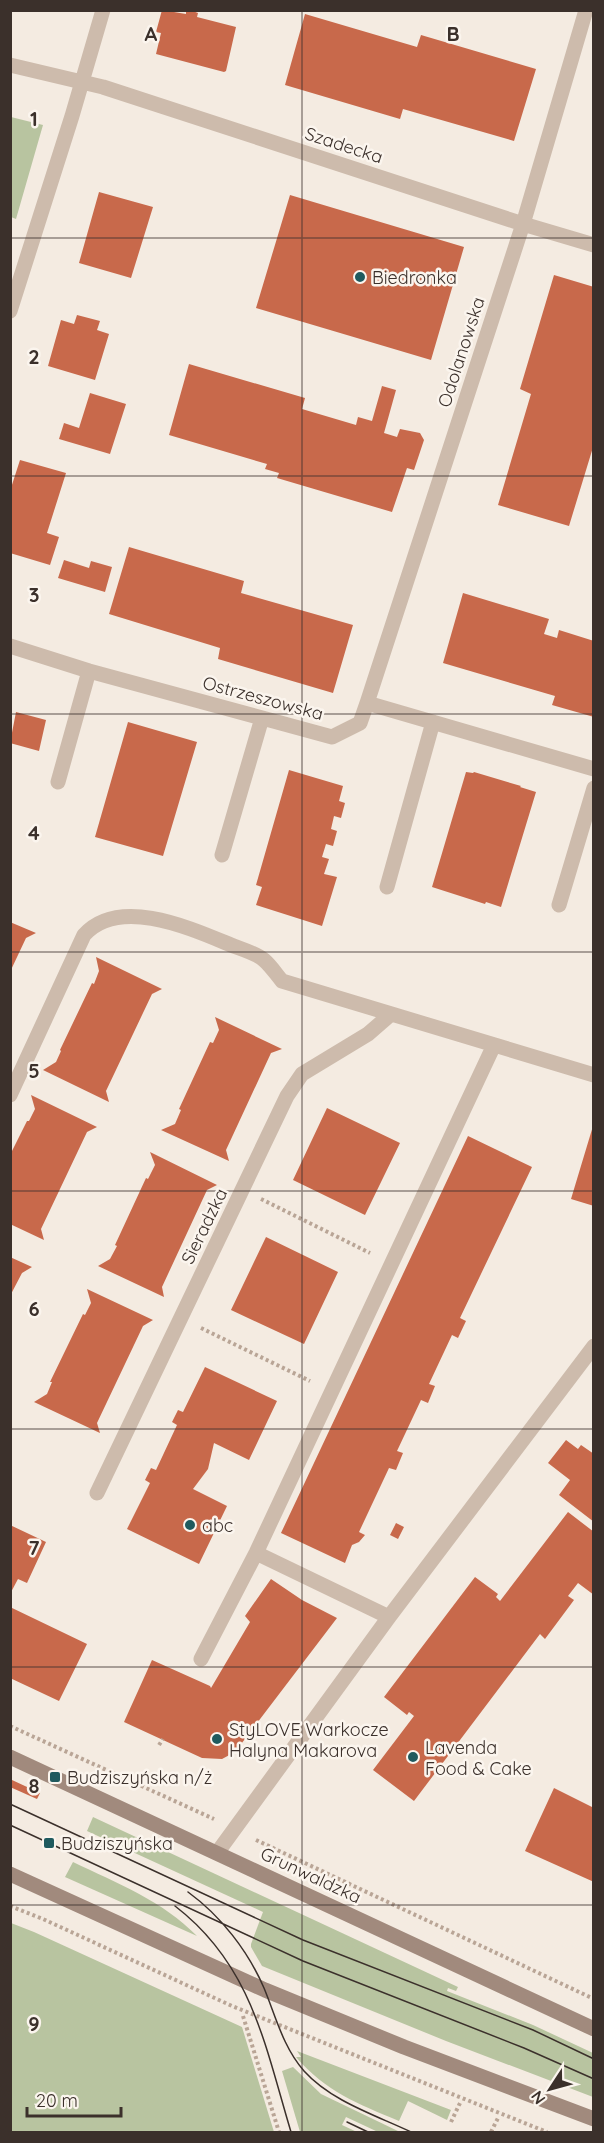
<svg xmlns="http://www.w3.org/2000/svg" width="604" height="2143" font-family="Quicksand,sans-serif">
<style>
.green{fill:#b8c4a0}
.building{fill:#c8694b}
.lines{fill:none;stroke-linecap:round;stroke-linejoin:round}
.path{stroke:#b9a596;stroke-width:4;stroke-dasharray:3 3;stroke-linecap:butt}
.street{stroke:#cdbbac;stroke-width:15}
.secondary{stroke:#a18a7d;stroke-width:15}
.tram{stroke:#3b302b;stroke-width:1.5}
.grid{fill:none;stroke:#3b302b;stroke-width:1.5;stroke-opacity:0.55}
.poi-dot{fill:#1f5a5e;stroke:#fbf5ee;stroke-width:2}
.labels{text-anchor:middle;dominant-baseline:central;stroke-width:5;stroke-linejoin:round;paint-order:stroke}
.street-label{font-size:18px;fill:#3b302b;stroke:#fbf5ee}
.poi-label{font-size:18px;fill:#3b302b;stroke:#fbf5ee;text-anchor:start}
.grid-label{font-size:20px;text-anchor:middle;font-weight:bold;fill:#3b302b;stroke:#fbf5ee;stroke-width:5;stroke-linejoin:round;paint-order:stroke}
</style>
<rect width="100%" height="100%" fill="#f4ebe1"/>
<path class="green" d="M11,117l32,8 -27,94 -5,-2z
M93,1817l365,170 -2,4 -8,-3 -1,3 86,34 60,28v44l-147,-56 -184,-75 -11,-19v-3l12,-32 -176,-81z
M73,1862c44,21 90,39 124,74l-132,-59z
M11,1923l23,9 208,95 32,105h-263z
M297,2051l154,59 -4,10 -39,-19 -9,20c-41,-17 -74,-30 -103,-64h5z
M293,2067l28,27 79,38h-22l-32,-15 -4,8 15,7h-57l-18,-61z"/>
<path class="building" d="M162,10l24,4v-4h4l8,3 -1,4 39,10 -10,44 -2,1 -68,-18 5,-21 -5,-1z
M305,14l112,33 4,-12 115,34 -22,72 -111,-32 -3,10 -115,-34z
M99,192l54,15 -22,71 -52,-15z
M290,195l174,52 -33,113 -175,-52z
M554,275l40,12v157l-25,82 -71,-21 33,-111 -11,-5z
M77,315l23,6 -3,9 12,4 -14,46 -47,-14 13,-46 13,4z
M189,364l116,34 -3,11 54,16 2,-8 14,4 10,-35 14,4 -12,43 13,4 3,-8 20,4 4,7 -10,30 -7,-2 -15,44 -115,-34 2,-5 -14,-4 2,-5 -98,-29z
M90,393l36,11 -16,50 -51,-15 5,-16 15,5z
M20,460l46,13 -19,60 12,4 -9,28 -40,-12v-62z
M129,547l115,34 -3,12 112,32 -20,68 -115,-34 2,-11 -111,-34z
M64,560l25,8 2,-7 21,6 -7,25 -47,-14z
M463,593l86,26 -5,15 13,4 2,-8 35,11v76l-42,-12 3,-9 -112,-33z
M16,712l30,8 -7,31 -29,-8z
M128,722l69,20 -34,114 -68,-19z
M289,770l54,16 -4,15 6,2 -4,15 -7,-2 -3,13 6,2 -4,15 -7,-2 -4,13 7,2 -5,15 13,3 -15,49 -66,-21 6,-18 -6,-2z
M466,772l7,1 1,-1 47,14 -1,1 16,5 -35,115 -15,-5 -1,2 -53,-17z
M10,922l26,11 -10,5 -16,34z
M96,957l66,32 -10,5 -46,97 3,11 -66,-32 13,-8 5,-11 -1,-1 32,-67 2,1 5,-13z
M215,1017l67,32 -11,4 -45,97 3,11 -68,-31 14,-6 6,-14 -2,-1 31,-67 3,1 6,-13z
M31,1095l66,32 -10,5 -46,97 3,11 -34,-16v-69l17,-34h2l6,-12z
M327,1108l73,35 -35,72 -72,-35z
M593,1126h1v80l-23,-7z
M468,1136l64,31 -72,151 6,3 -8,17 -6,-3 -23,49 6,2 -7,17 -7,-3 -24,51 6,2 -7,17 -7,-2 -30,64 6,3 -6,7 -7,3 -7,18 -64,-30z
M150,1152l67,33 -10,5 -45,97 2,10 -66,-31 12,-7 7,-13 -2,-1 31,-67 2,1 7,-14z
M266,1237l72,35 -34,72 -73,-34z
M10,1257l22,10 -10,6 -12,23z
M87,1289l66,31 -10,6 -46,97 3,10 -66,-31 13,-8 5,-12h-2l33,-68 2,1 6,-12z
M205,1367l72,34 -28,59 -35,-17 -6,26 -15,20 34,17 -28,58 -72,-35 23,-46 -5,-3 6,-12 5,2 21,-45 -5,-3 6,-12 5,2z
M566,1440l12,9 3,-4 13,9v68l-35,-27 11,-15 -22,-17z
M568,1512l26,20v63l-16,-12 -10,13 6,4 -29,39 -5,-5 -126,167 -41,-31 41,-54 -5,-4 -2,3 -23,-18 91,-120 23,17 -2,3 4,4z
M396,1523l8,4 -6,12 -8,-4z
M10,1525l36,17 -19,41 -9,-4 -8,15z
M271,1579l31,21 35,18 -102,134 -13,7 -20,-1 -78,-36 28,-62 58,26 1,2 39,-66 -5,-6z
M10,1607l77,37 -28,57 -49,-23z
M12,1780l28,13 -3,6 -27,-12z
M554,1788l40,20v74l-69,-31z"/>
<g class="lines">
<path class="path" d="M261,1199l109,54
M201,1328l109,53
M10,1726l204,93
M159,1745l4,-6
M256,1840l338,159
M10,1906l33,13 189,87 315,126
M243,2016l36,116
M451,2122l9,-19
M491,2132l7,-14"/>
<path class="street" d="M10,65l93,22 420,137 71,21
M10,311l62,-195 31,-106
M10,646l79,25 243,66 28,-14 7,-20 227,66
M367,703l156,-479 63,-214
M58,782l31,-111
M222,855l40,-137
M387,887l46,-165
M559,905l35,-117
M10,1095l74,-160c35,-39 106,-7 147,10 10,4 25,8 33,15 7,6 12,14 18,21l312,94
M97,1493l190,-397 15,-22 66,-40 23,-20
M256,1553l133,64
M201,1659l55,-106 238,-508
M217,1853l172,-236 205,-271"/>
<path class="secondary" d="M10,1757l584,272
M10,1874l255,116 139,57 190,72"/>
<path class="tram" d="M10,1804l293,136 230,90 61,29
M10,1825l293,136 221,87 70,31
M188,1892c33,24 60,59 76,96 12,29 19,59 40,83 27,30 71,44 107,61
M175,1906c77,59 90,140 116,226
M347,2122l21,10"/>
</g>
<path class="grid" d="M302,10v2122M10,238h584M10,476h584M10,714h584M10,952h584M10,1191h584M10,1429h584M10,1667h584M10,1905h584"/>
<g class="poi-dot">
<circle cx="360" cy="277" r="6"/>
<circle cx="190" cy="1525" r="6"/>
<circle cx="217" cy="1739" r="6"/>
<circle cx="413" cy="1757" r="6"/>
<rect x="49" y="1771" width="12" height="12" rx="3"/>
<rect x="43" y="1837" width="12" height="12" rx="3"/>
</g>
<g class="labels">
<g class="street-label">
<text transform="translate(344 145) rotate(18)">Szadecka</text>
<text transform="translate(461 352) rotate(-72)">Odolanowska</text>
<text transform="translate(263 698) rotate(15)">Ostrzeszowska</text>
<text transform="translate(204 1226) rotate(-64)">Sieradzka</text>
<text transform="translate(311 1875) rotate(25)">Grunwaldzka</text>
</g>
<g class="poi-label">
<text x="372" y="277">Biedronka</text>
<text x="202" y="1525">abc</text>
<text x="229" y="1729">StyLOVE Warkocze<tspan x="229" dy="21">Halyna Makarova</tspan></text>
<text x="425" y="1747">Lavenda<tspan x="425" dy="21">Food &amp; Cake</tspan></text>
<text x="67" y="1777">Budziszyńska n/ż</text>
<text x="61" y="1843">Budziszyńska</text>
</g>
</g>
<g class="grid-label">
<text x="151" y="41">A</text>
<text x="453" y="41">B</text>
<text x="34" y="126">1</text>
<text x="34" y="364">2</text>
<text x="34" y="602">3</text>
<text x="34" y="840">4</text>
<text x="34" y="1078">5</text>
<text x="34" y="1316">6</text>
<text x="34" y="1555">7</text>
<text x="34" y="1793">8</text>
<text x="34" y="2031">9</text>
</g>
<rect width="604" height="2143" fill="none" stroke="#3b302b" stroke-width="24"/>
<g transform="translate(550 2089) rotate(234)" stroke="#fbf5ee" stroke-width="4.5" paint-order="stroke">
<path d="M0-4.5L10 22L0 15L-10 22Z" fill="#3b302b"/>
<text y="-9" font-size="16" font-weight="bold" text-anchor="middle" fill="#3b302b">N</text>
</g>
<path d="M27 2107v9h94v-9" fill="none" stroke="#3b302b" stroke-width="3"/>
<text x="36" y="2107" font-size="18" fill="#3b302b" stroke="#fbf5ee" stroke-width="4.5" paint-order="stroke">20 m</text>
</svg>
